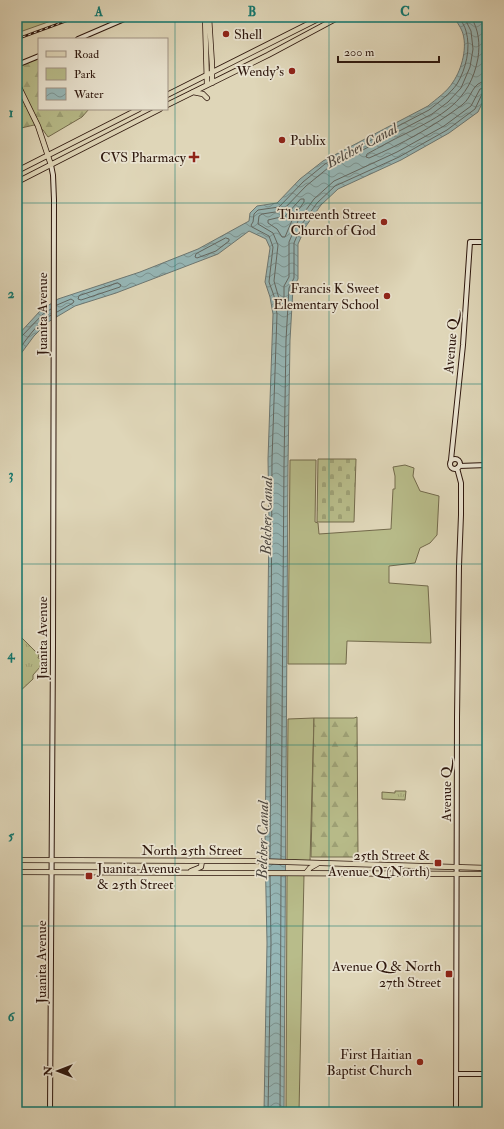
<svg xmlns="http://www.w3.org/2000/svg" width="504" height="1129" font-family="'IM FELL Double Pica',serif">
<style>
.green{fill:#b8bc8a;stroke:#736a4c}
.forest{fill:url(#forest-firs);stroke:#736a4c}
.cemetery{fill:url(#cemetery-stones);stroke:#736a4c}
.park{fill:url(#park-tufts);stroke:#736a4c}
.water{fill:url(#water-waves);stroke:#6c7773}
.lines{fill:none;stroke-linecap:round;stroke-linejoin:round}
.shore{stroke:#626762;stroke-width:1}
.secondary-casing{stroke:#2e170d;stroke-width:6}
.primary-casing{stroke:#2e170d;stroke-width:6}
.secondary{stroke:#eae4d1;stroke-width:4}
.primary{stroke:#dfd6b8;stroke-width:4.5}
.rail-casing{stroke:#2e170d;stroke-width:2.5}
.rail{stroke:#eae4d1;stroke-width:1;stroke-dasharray:3;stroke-linecap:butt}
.grid{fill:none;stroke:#0f766e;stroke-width:1;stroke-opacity:0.55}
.poi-dot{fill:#8f2418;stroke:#eae4d1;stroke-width:1.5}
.labels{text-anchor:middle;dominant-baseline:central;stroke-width:3.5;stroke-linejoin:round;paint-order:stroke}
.poi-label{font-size:14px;fill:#2e170d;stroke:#eae4d1;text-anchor:end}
.street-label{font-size:14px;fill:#2e170d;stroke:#eae4d1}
.water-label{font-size:15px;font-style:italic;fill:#4d4740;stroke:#eae4d1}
.neatline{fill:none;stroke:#0f766e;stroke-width:1.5}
.grid-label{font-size:13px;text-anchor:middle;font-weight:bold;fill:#0f766e}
</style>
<defs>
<pattern id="forest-firs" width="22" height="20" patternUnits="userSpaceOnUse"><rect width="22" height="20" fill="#b8bc8a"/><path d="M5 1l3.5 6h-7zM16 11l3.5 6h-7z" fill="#9ea176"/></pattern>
<pattern id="cemetery-stones" width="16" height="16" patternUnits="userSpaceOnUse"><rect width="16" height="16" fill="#b8bc8a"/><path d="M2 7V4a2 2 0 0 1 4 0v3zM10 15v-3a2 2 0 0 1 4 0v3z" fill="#9ea176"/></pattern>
<pattern id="park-tufts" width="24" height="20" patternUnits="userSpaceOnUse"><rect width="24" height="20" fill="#b8bc8a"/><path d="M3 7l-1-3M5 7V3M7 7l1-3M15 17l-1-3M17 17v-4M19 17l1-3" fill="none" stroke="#9ea176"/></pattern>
<pattern id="water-waves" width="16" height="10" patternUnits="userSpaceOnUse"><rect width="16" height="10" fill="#96b7b7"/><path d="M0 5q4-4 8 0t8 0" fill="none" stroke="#7b9493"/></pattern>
</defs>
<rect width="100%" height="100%" fill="#dfd6b8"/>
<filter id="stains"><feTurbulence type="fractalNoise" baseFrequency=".005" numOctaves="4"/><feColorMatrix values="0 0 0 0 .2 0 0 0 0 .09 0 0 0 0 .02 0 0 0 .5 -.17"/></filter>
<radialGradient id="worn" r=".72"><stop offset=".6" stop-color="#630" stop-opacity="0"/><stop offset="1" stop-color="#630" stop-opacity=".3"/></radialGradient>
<path class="green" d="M17,17h45l-45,16z
M290,460h26l-1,62 3,1 1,11 72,-5 2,-40h2v-13l-2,-9 12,-2 9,3 -1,8 7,15 19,5 -2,39 -7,8 -10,5 -5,15 -26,3v17l39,3 3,57 -84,-2 -1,23h-58z
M314,718l-4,143 -23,-1 1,-141z
M287,875h17l-5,237h-13z"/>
<path class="forest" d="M39,59v50h50l-7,8 -34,20 -5,-7 -9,-5 -17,4v-65z
M357,717l1,140h-47l3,-139h40z"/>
<path class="cemetery" d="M318,459h38l-2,63h-37z"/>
<path class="park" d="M17,633l22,22 -1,3 3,1 -1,8 -7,8v4l-16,15z
M395,791h11l-1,9 -23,-1v-7l13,1z"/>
<path class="water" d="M454,17h33v76l-9,19 -29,21 -48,27 -63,29 -17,16 -15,21 -8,18v35l-5,9 -3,52 -2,125 -4,647h-20l3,-169 -2,-97 4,-324 -1,-63 5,-145 -3,-17 -5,-15 5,-34 -4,-9 -17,-8 -31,23 -102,39 -41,13 -27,16 -14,14 -17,23v-23l23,-25 18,-12 82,-27 58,-23 51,-28 1,-8 7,-7 20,-3 23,-24 23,-18 105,-55c8,-7 19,-14 25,-24 9,-13 15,-36 9,-51 -2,-5 -6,-10 -8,-14z"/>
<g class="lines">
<path class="shore" d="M464,17l7,14 2,18 -3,18 -9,21 -13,14 -16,12 -104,54 -22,18 -24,25 -20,3 -3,2 -1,8 15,9 5,12 -4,36 6,21 4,-1v-15l5,-9v-35l9,-21 16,-22 20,-18 63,-29 47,-26 27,-20 9,-17 7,-2
M471,17c8,13 9,27 7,41 -8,44 -37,58 -73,76 -13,6 -25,13 -38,20l-1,3 3,1c33,-14 64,-31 93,-53 11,-8 9,-23 25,-24
M301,199h3v3l-11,16 -8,19h-3l-5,-8 -9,-6v-3l17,-4z
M226,238l3,1v2l-13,10 -19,7 -2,-1 1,-3z
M118,283l3,2 -1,2 -39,13 -3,-1 1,-3z
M57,312l16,-9 1,-2 -3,-2 -14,6
M17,338l4,-1 22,-23 8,-5
M17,352c10,-13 19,-28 34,-37
M270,858l2,-399 5,-145 -3,-18 -5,-14 4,-35 -4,-11 -17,-9 -1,-2 2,-3 1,-8 4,-4 21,-3 24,-25 22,-18 104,-54c10,-8 21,-16 28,-26 9,-15 14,-36 9,-53 -1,-5 -5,-10 -7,-14
M281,859l3,-394 2,-125 3,-52 5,-10v-35l8,-19 15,-21 18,-17 64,-29 48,-27 28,-21 7,-15 5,-2
M268,1112l3,-169 -1,-67
M280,1112l1,-236"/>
<g class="secondary-casing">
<path id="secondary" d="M78,39l51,-22
M17,65l22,-9
M450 464a5 5 0 1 1 10 0a5 5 0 1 1-10 0Z
M451,460l12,-115 7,-103h17
M459,466l28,-1
M456,1074h31
M50,1112l3,-465 1,-447 -1,-25 -2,-10
M456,1112l1,-395 2,-151 2,-51v-32l-4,-15"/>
</g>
<g class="primary-casing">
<path id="primary" d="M205,17l2,68
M209,17l3,48v18
M17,83l21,43 13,39
M193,92l10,2 4,4
M167,95l155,-78
M167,105l101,-50 71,-38
M17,171l122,-62
M17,182l143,-73
M17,860l235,1 235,7
M191,871l10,-4 1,-6
M17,872l470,2
M306,873l4,-5 7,-4"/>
</g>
<use href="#secondary" class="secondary"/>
<use href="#primary" class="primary"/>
<g class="rail-casing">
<path id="rail" d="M17,39l60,-22"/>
</g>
<use href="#rail" class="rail"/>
</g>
<path class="grid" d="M175,17v1095M329,17v1095M17,203h470M17,384h470M17,564h470M17,745h470M17,926h470"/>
<g class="poi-dot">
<circle cx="226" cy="34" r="4"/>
<circle cx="292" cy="71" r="4"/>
<circle cx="282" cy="140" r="4"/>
<path d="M192 151h4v4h4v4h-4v4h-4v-4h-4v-4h4z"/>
<circle cx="384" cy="222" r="4"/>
<circle cx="387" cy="296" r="4"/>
<rect x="434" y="859" width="8" height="8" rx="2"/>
<rect x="85" y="872" width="8" height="8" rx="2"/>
<rect x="445" y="970" width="8" height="8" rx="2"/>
<circle cx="420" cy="1062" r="4"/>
</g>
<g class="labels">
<g class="poi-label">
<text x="234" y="34" text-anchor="start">Shell</text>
<text x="284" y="71">Wendy's</text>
<text x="290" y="140" text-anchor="start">Publix</text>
<text x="186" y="157">CVS Pharmacy</text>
<text x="376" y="214">Thirteenth Street<tspan x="376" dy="16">Church of God</tspan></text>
<text x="379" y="288">Francis K Sweet<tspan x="379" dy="16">Elementary School</tspan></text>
<text x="430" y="855">25th Street &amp;<tspan x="430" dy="16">Avenue Q (North)</tspan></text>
<text x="97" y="868" text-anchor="start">Juanita Avenue<tspan x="97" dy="16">&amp; 25th Street</tspan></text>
<text x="441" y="966">Avenue Q &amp; North<tspan x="441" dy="16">27th Street</tspan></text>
<text x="412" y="1054">First Haitian<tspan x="412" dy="16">Baptist Church</tspan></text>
</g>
<g class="street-label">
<text transform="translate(42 314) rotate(-90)">Juanita Avenue</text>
<text transform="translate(451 346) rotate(-85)">Avenue Q</text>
<text transform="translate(42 638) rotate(-90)">Juanita Avenue</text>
<text transform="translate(446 794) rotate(-90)">Avenue Q</text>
<text x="192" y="850">North 25th Street</text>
<text transform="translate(41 962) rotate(-90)">Juanita Avenue</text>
</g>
<g class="water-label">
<text transform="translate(362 146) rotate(-28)">Belcher Canal</text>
<text transform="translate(267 516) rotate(-89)">Belcher Canal</text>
<text transform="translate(263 840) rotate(-89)">Belcher Canal</text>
</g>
</g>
<rect width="504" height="1129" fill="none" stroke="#dfd6b8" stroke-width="44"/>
<rect x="38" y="38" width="130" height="72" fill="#eae4d1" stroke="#9f9283"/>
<rect x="46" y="51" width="20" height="6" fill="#dfd6b8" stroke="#9f9283"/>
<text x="74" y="58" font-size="12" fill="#2e170d">Road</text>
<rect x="46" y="68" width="20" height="12" fill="#b8bc8a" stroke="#9f9283"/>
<text x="74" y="78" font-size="12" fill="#2e170d">Park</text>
<rect x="46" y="88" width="20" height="12" fill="url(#water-waves)" stroke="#9f9283"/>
<text x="74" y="98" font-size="12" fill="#2e170d">Water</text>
<g transform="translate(58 1071) rotate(270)" stroke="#eae4d1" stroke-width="3" paint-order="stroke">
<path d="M0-3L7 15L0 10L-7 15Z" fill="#2e170d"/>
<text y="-6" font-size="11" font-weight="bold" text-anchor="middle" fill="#2e170d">N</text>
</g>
<path d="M338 56v6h101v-6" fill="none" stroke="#2e170d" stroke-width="2"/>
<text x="344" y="56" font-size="12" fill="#2e170d" stroke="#eae4d1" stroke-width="3" paint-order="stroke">200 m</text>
<rect x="22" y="22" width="460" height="1085" class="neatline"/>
<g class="grid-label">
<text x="99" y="16">A</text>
<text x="252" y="16">B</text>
<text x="405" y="16">C</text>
<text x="11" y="117">1</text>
<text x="11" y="298">2</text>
<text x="11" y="479">3</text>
<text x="11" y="659">4</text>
<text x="11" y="840">5</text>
<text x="11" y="1021">6</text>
</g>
<rect width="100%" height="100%" filter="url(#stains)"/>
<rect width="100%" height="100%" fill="url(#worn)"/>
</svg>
